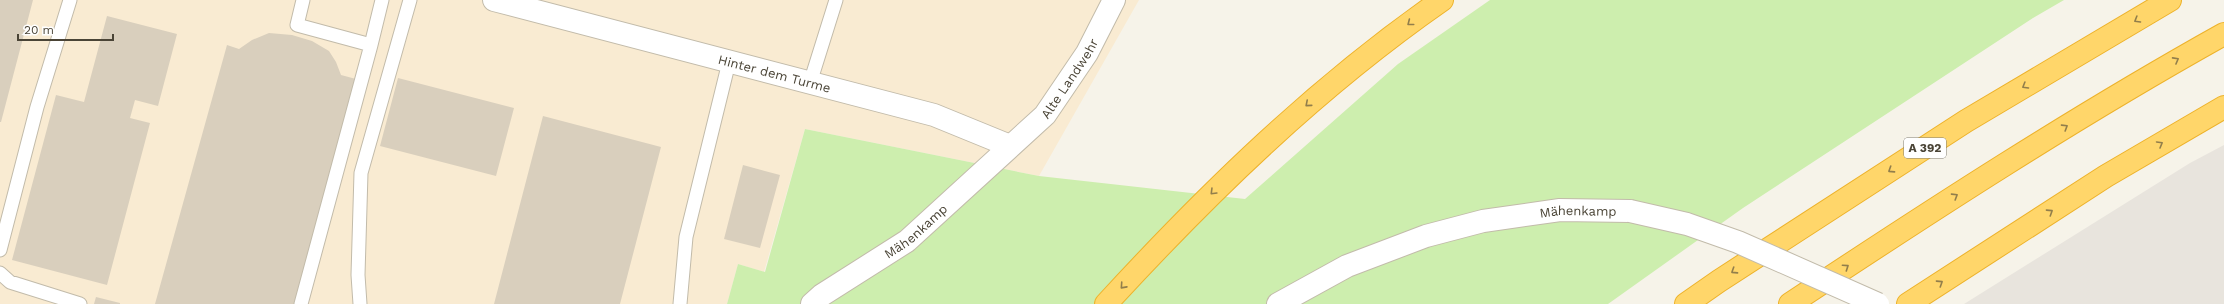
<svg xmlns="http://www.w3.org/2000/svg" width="2224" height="304" font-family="'Work Sans',sans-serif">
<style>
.commercial{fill:#f9ebd2}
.industrial{fill:#e8e4dd}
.green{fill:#cdeeae}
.building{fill:#d9cfbd}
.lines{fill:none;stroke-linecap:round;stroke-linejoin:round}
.lane-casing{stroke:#c2bbaa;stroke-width:15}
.street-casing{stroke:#c2bbaa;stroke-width:24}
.highway-casing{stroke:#edb22b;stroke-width:24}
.lane{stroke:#fff;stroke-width:13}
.street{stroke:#fff;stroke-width:22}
.highway{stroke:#ffd66a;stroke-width:22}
.street-bridge-casing{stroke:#c2bbaa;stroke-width:24;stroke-linecap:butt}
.street-bridge{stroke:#fff;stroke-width:22}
.oneway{stroke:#927e4b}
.labels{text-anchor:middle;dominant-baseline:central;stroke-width:3.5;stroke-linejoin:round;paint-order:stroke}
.shield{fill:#fff;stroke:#807c72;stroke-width:1}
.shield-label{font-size:12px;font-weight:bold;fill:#4a4436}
.street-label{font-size:13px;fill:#4a4436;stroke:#fff}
</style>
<rect width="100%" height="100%" fill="#f6f3e9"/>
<path class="commercial" d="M0,0h1139l-100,176 -234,-47 -41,143 -26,-8 -11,40h-727z"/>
<path class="industrial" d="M2224,145v159h-260l226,-141z"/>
<path class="green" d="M1490,0h574l-31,18 -290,190 -135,96h-881l11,-40 27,8 40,-143 234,47 206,23 153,-135z"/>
<path class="building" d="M0,0h33l-32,122h-1z
M107,16l70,18 -19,72 -23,-6 -5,18 20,5 -43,162 -95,-25 44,-165 28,7z
M269,33l23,2 20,6 17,10 7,11 5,13 15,4 -60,225h-141l72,-259 12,4 13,-9z
M398,78l116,30 -18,68 -116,-30z
M543,116l118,31 -41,157h-126z
M743,165l37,10 -20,73 -36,-9z
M96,297l24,6v1h-26z"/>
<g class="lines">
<g class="lane-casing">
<path id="lane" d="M303,0l-6,25 74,20 11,-45
M810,83l26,-83
M0,250l37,-143 33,-107
M0,273l10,9 70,22
M301,304l70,-259
M360,304l-2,-29 3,-102 49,-173
M680,304l6,-67 43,-175"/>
</g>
<g class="street-casing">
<g id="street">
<path id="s1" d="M494,0l440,115 76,31"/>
<path id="s2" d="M812,304l10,-9 85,-54 138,-126 42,-62 27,-53"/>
<path id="s3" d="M1278,304l69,-38 79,-30 57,-15 77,-11 70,1"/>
</g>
</g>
<g class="highway-casing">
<path id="highway" d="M1106,304c103,-112 211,-217 336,-304
M1686,304l33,-23 247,-160 204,-121
M1790,304c142,-94 285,-187 434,-270
M1908,304l198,-128 118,-69"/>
</g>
<use href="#lane" class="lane"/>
<use href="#street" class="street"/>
<use href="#highway" class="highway"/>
<g class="street-bridge-casing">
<path id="street-bridge" d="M1630,211l57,13 51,18 140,62"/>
</g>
<use href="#street-bridge" class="street-bridge"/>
</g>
<defs><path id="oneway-chevron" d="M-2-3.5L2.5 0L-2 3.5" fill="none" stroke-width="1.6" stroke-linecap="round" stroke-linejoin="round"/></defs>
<g class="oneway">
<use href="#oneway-chevron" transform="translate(2137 20) rotate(149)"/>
<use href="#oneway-chevron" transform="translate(1410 23) rotate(142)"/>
<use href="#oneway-chevron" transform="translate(2176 60) rotate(-29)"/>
<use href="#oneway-chevron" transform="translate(2025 86) rotate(149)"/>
<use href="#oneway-chevron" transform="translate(1308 104) rotate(139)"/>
<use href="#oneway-chevron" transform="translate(2065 127) rotate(-32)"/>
<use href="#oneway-chevron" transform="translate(2160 144) rotate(-30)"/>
<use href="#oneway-chevron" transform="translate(1891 170) rotate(147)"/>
<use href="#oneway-chevron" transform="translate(1213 192) rotate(135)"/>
<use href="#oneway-chevron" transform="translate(1955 196) rotate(-32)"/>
<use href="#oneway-chevron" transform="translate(2050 212) rotate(-33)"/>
<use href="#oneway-chevron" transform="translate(1846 267) rotate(-34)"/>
<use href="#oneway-chevron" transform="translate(1734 271) rotate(147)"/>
<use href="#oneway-chevron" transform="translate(1940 283) rotate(-33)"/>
<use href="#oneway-chevron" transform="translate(1123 286) rotate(132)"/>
</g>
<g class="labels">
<rect class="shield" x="1904" y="138" width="42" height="20" rx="3"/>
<g class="shield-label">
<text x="1925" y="148">A 392</text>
</g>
<g class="street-label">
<text stroke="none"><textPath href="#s1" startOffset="290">Hinter dem Turme</textPath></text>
<text stroke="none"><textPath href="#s2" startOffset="345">Alte Landwehr</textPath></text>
<text stroke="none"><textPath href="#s3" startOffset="318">Mähenkamp</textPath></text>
<text stroke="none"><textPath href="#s2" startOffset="127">Mähenkamp</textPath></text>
</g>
</g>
<path d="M18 34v6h95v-6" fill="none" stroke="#4a4436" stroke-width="2"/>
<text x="24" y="34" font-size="12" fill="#4a4436" stroke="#ffffff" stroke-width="3" paint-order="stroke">20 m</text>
</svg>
